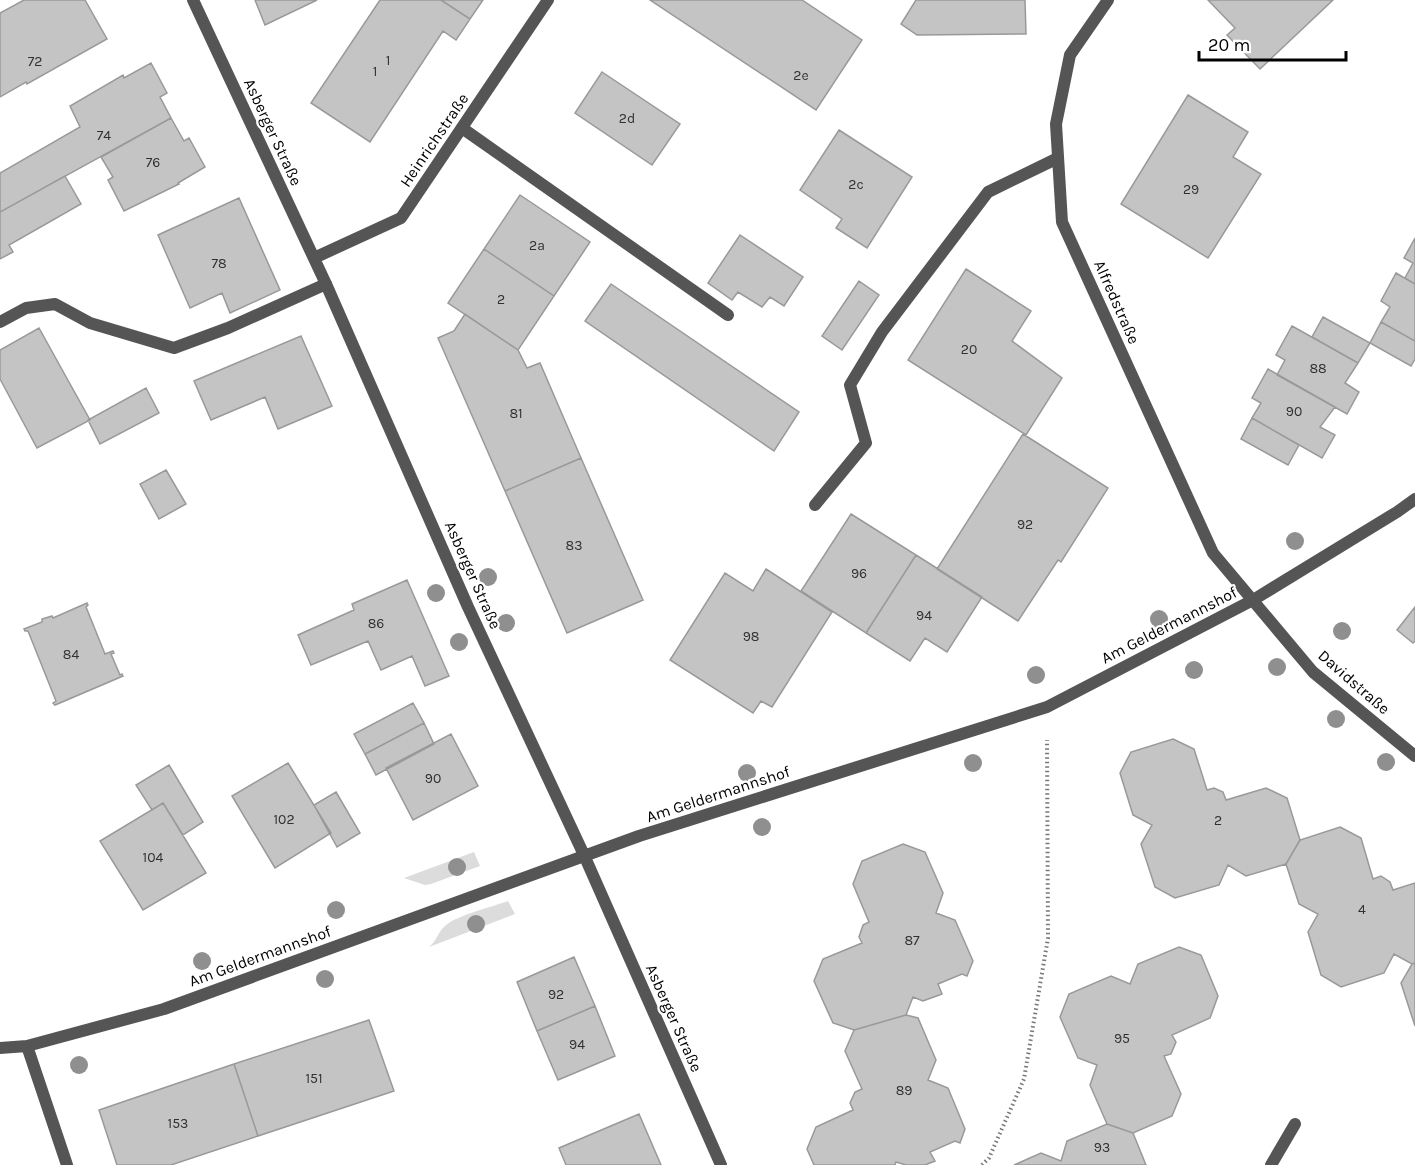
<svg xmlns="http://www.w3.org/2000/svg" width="1415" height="1165" font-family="Karla,sans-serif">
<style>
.green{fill:#dcdcdc}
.building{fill:#c4c4c4;stroke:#999;stroke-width:1.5}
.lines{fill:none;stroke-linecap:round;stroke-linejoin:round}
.path{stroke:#777;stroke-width:4;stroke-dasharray:1.5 3;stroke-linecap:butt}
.lane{stroke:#555;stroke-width:12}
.street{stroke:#555;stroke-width:12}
.tree{fill:#8f8f8f}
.labels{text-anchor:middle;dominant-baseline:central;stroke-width:4.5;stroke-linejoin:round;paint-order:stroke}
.number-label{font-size:14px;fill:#313131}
.street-label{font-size:16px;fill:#000;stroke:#fff}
</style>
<rect width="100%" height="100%" fill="#fff"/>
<path class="green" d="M474,852l6,14 -49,18 -6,1 -21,-7z
M508,901l7,13 -86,33c8,-6 9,-16 17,-22 12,-10 46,-18 62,-24z"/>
<path class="building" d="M24,0h61l22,39 -80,45 -1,-2 -26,15v-84z
M255,0h62l-52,25z
M380,0h61l29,19 -14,21 -13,-9 -73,111 -59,-39z
M441,0h42l-13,19z
M650,0h152l60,40 -46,70z
M916,0h109l1,34 -109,1 -16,-11z
M1208,0h125l-73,69 -33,-34 8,-7z
M151,63l16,30 -7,4 11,21 -171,94v-39l80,-46 -10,-21 53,-31 1,3z
M602,72l78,52 -28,41 -77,-52z
M1188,95l60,37 -15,25 28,17 -53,84 -87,-54z
M171,118l13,23 5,-3 16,29 -27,16 1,1 -55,27 -16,-31 5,-3 -12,-20z
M839,130l73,47 -45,71 -31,-20 6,-9 -42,-29z
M65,176l16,28 -72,41 4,7 -13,7v-47z
M520,195l70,47 -36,54 -70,-47z
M239,198l41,92 -50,23 -8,-20 -32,15 -32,-73z
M740,235l63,42 -19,29 -14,-9 -8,10 -24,-15 -6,8 -24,-17z
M1415,238v46l-10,-6 8,-15 -9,-5z
M484,249l70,47 -36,54 -70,-47z
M966,269l65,42 -19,30 50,37 -36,57 -118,-75z
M1396,273l19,11v57l-34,-19 9,-15 -9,-6z
M859,281l20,14 -37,55 -20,-14z
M611,284l188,128 -25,39 -189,-130z
M465,314l53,36 9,18 13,-5 41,95 -76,33 -67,-153 16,-7z
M1323,317l47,26 -12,20 -46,-26z
M1381,322l34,19v18l-4,7 -41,-23z
M1292,326l66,37 -13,20 14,9 -12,22 -70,-39 8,-15 -9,-5z
M39,328l51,92 -53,28 -37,-69v-29z
M301,336l31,70 -54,23 -13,-32 -54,23 -17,-39z
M1268,369l67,38 -15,20 15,8 -13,23 -70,-40 9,-15 -9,-5z
M146,388l13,25 -59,31 -12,-24z
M1252,418l47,27 -11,20 -47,-26z
M1023,434l85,54 -47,74 -3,-2 -40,61 -81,-52z
M581,458l62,142 -76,33 -62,-142z
M166,470l20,34 -27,15 -19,-35z
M851,514l65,41 -50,78 -65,-42z
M916,555l66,42 -35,55 -22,-14 -15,23 -44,-28z
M766,569l66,43 -60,95 -11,-6 -8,12 -83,-53 55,-87 28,18z
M407,580l42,96 -24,10 -13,-30 -31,14 -13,-29 -57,24 -13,-30 56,-25 -2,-6z
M87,603l1,2 -2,2 19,47 8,-3 1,2 -3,1 9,21 2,-1 1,2 -68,29 -2,-2 3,-2 -28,-70h-3l-1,-2 18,-7v-3l10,-3 1,2z
M1415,607v34l-2,2 -16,-13z
M413,703l11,20 -59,31 -11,-20z
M424,723l10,21 -58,31 -11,-21z
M451,734l27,52 -65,34 -27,-52z
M1173,739l21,10 13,41 7,-2 9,4 3,8 40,-12 21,10 13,42 -14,24 -40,12 -18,-11 -9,20 -44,13 -20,-11 -14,-43 11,-19 -19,-10 -13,-42 11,-21z
M288,763l43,70 -56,35 -43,-72z
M169,765l34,57 -20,13 -20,-32 -11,7 -16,-25z
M336,792l24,41 -23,14 -23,-42z
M163,803l43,70 -63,37 -43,-69z
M1340,827l21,11 12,41 8,-3 9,6 3,8 22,-7v80l-3,1 -18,-10 -10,19 -43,14 -20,-12 -13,-43 10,-18 -19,-10 -13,-40 14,-24z
M903,844l22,8 18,41 -7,20 19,7 18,41 -6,15 -5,-2 -24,10 4,10 -19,7 -10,-4 -7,18 -52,15 -21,-7 -19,-42 9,-22 39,-16 -3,-6 4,-12 6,-3 -16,-38 9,-23z
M1179,947l22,8 17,41 -8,22 -38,17 4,7 -5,12 -7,2 17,38 -9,22 -39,17 -26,-9 -17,-39 7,-20 -19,-7 -18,-41 9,-23 42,-18 19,8 8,-20z
M574,957l21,49 -58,25 -20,-49z
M1415,963v63l-14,-43 11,-19z
M595,1006l20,50 -57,24 -21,-49z
M906,1015l12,3 18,42 -8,20 20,8 17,41 -5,14 -5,-2 -25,11 5,9 -10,4h-19l-10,-3 -1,3h-81l-7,-16 9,-22 37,-17 -3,-7 5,-11 7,-3 -17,-38 9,-21z
M369,1020l25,71 -136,45 -24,-72z
M234,1064l24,72 -87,29h-54l-18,-55z
M639,1114l22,51h-95l-7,-17z
M1107,1124l26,9 13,32h-132l27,-12 20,8 6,-20z"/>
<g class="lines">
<path class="path" d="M982,1165l7,-7 35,-79 24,-141 -1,-198"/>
<path class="lane" d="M462,128l266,187
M0,322l26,-14 29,-4 35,19 84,25 54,-20 98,-44
M815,505l51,-62 -16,-58 32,-53 106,-140 70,-34
M1271,1165l24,-41"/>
<path class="street" d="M193,0l133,284 142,323 116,248 137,310
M1108,0l-38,55 -14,69 6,98 151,331 100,119 102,84
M314,258l87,-40 147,-218
M27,1046l40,119
M0,1048l27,-2 137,-37 475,-173 408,-129 206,-107 144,-88 18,-13"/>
</g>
<g class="tree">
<circle cx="1295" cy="541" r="9"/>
<circle cx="488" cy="577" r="9"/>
<circle cx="436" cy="593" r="9"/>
<circle cx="1159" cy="619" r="9"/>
<circle cx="506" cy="623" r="9"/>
<circle cx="1342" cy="631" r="9"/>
<circle cx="459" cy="642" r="9"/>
<circle cx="1277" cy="667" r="9"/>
<circle cx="1194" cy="670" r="9"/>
<circle cx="1036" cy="675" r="9"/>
<circle cx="1336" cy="719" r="9"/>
<circle cx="1386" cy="762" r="9"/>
<circle cx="973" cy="763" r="9"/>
<circle cx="747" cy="773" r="9"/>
<circle cx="762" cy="827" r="9"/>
<circle cx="457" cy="867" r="9"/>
<circle cx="336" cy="910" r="9"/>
<circle cx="476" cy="924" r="9"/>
<circle cx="202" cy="961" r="9"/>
<circle cx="325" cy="979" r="9"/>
<circle cx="79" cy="1065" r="9"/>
</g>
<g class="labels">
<g class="number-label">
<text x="388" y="60">1</text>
<text x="35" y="61">72</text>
<text x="375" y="71">1</text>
<text x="801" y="75">2e</text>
<text x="627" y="118">2d</text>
<text x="104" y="135">74</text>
<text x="153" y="162">76</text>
<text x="856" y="184">2c</text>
<text x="1191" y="189">29</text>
<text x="537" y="245">2a</text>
<text x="219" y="263">78</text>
<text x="501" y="299">2</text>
<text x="969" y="349">20</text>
<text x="1318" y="368">88</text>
<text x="1294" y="411">90</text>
<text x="516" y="413">81</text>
<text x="1025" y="524">92</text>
<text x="574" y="545">83</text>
<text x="859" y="573">96</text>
<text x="924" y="615">94</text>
<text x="376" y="623">86</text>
<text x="751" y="636">98</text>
<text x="71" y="654">84</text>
<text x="433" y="778">90</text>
<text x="284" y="819">102</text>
<text x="1218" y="820">2</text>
<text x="153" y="857">104</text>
<text x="1362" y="909">4</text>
<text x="912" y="940">87</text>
<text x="556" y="994">92</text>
<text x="1122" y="1038">95</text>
<text x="577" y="1044">94</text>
<text x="314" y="1078">151</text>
<text x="904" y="1090">89</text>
<text x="178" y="1123">153</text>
<text x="1102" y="1147">93</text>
</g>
<g class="street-label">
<text transform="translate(273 132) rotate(65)">Asberger Straße</text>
<text transform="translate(434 140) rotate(-56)">Heinrichstraße</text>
<text transform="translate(1117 302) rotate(66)">Alfredstraße</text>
<text transform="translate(473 575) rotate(66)">Asberger Straße</text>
<text transform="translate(1169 625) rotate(-27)">Am Geldermannshof</text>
<text transform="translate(1354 682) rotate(41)">Davidstraße</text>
<text transform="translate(718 794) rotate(-18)">Am Geldermannshof</text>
<text transform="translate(260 956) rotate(-20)">Am Geldermannshof</text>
<text transform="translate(674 1018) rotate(66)">Asberger Straße</text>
</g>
</g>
<path d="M1199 51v9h147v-9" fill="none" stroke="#000000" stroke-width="3"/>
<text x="1208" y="51" font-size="18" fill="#000000" stroke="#ffffff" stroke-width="4.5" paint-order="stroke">20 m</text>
</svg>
